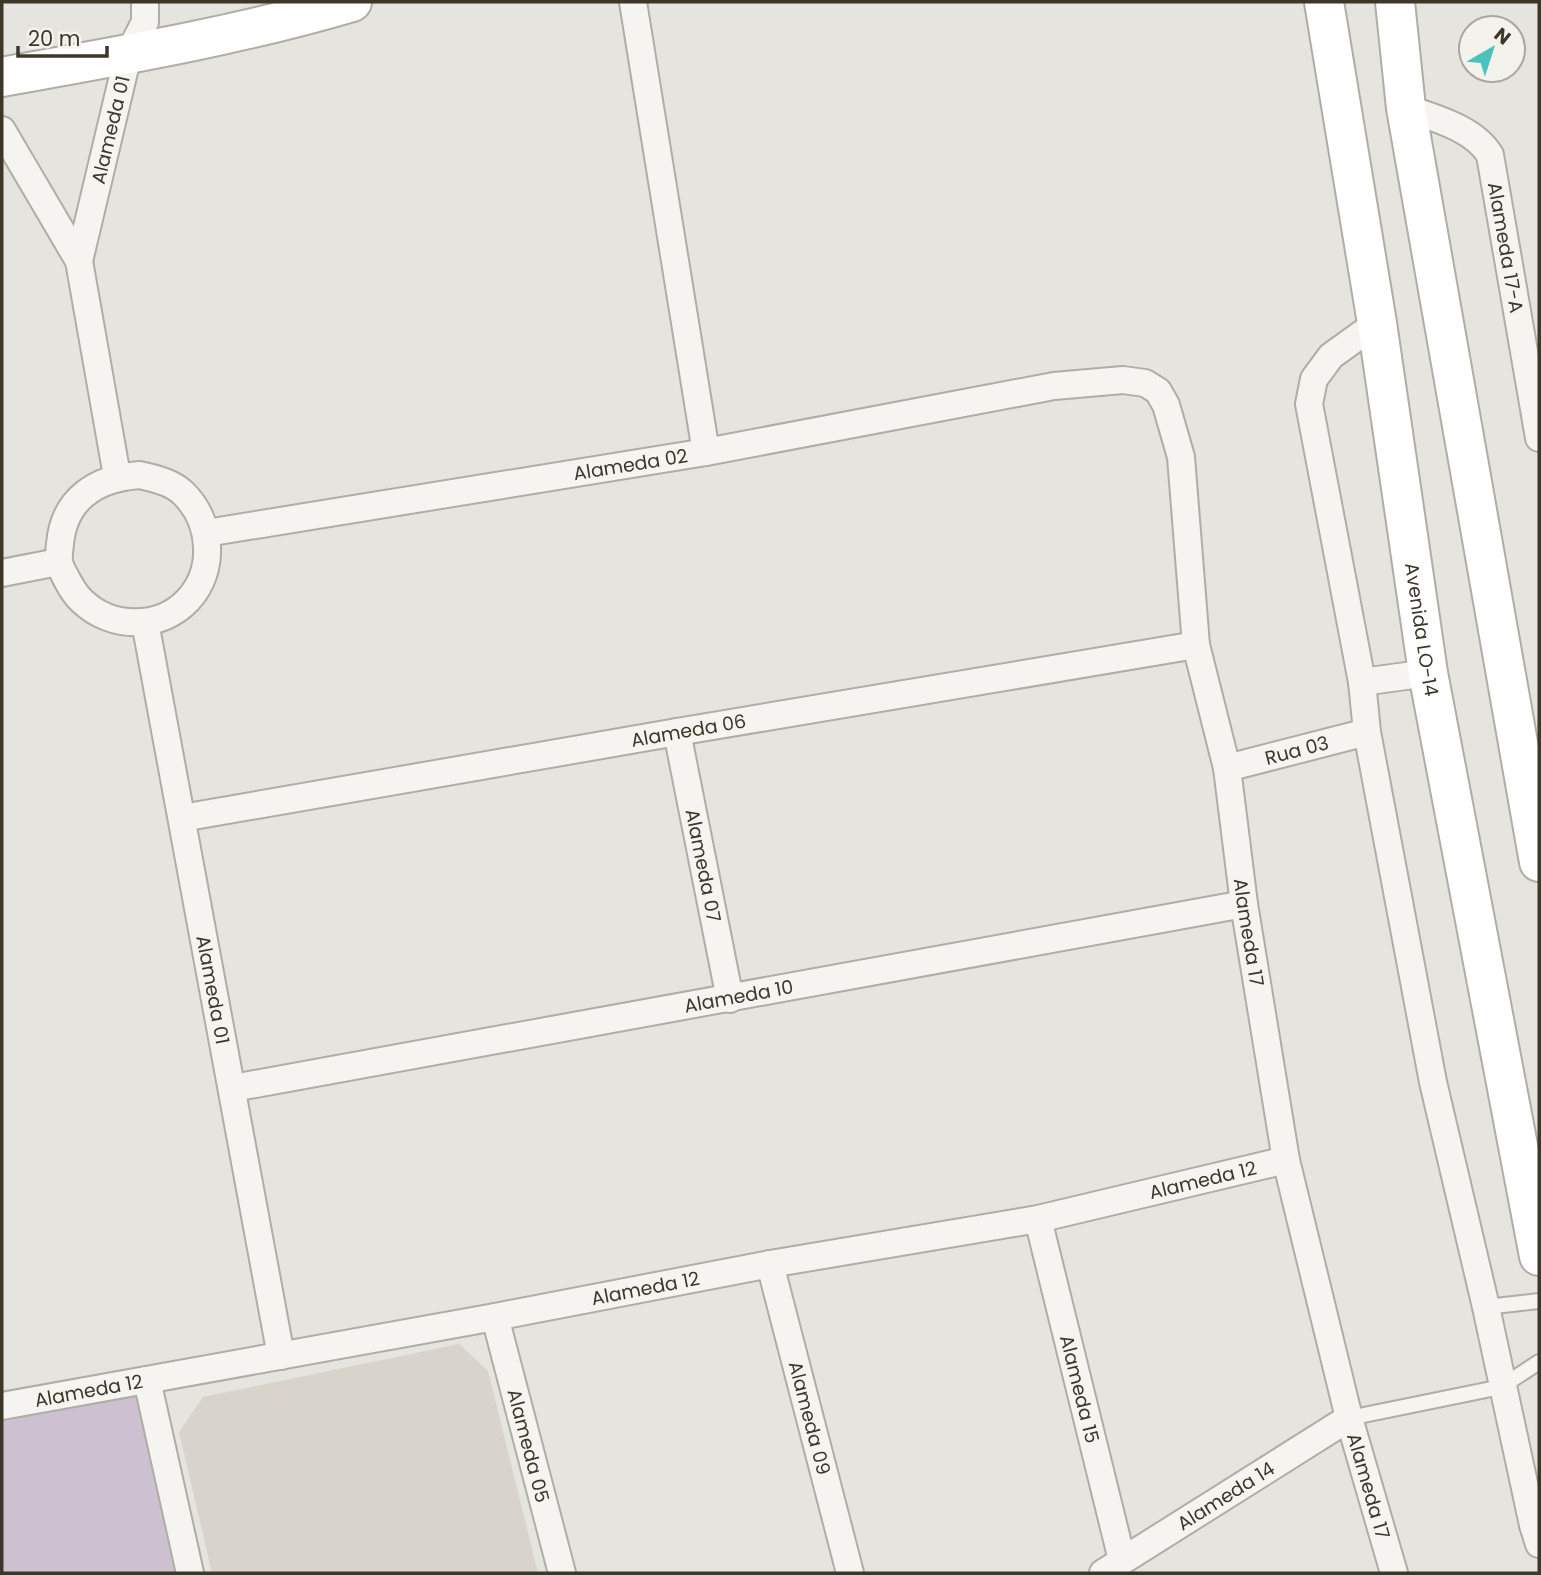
<svg xmlns="http://www.w3.org/2000/svg" width="1541" height="1575" font-family="Poppins,sans-serif">
<style>
.built{fill:#d8d4cc}
.green{fill:#cdc0d0}
.lines{fill:none;stroke-linecap:round;stroke-linejoin:round}
.lane-casing{stroke:#b0ada4;stroke-width:18}
.street-casing{stroke:#b0ada4;stroke-width:30}
.secondary-casing{stroke:#b0ada4;stroke-width:42}
.lane{stroke:#f5f4f0;stroke-width:14}
.street{stroke:#f5f4f0;stroke-width:26}
.secondary{stroke:#fff;stroke-width:38}
.labels{text-anchor:middle;dominant-baseline:central;stroke-width:5;stroke-linejoin:round;paint-order:stroke}
.street-label{font-size:19px;fill:#3c3729;stroke:#f4f2ed}
</style>
<rect width="100%" height="100%" fill="#e6e4de"/>
<path class="built" d="M459,1344l29,27 50,202h-326l-33,-141 24,-35z"/>
<path class="green" d="M147,1380l43,193h-188v-167z"/>
<g class="lines">
<g class="lane-casing">
<path id="lane" d="M1486,1307l53,-6
M1349,1418l152,-31 38,-25"/>
</g>
<g class="street-casing">
<g id="street">
<path d="M633,2l73,450"/>
<path id="s1" d="M1406,108c28,10 68,20 84,47l49,283"/>
<path d="M2,130l77,131 38,215"/>
<path id="s2" d="M79,261l49,-206 17,-33v-20"/>
<path d="M1377,323l-46,33 -17,23 -5,25 53,278 5,50 66,350 53,225 47,218 6,19"/>
<path d="M140,475c16,4 32,7 44,19 28,28 32,76 4,106 -28,30 -77,29 -106,1 -9,-8 -15,-21 -20,-31 -5,-9 -3,-16 -2,-26 4,-46 37,-66 80,-69z"/>
<path id="s3" d="M206,533l500,-81 348,-66 69,-6 22,3 13,8 8,14 15,52 15,188 31,123 17,136 42,256 63,258 45,155"/>
<path d="M2,573l56,-11"/>
<path id="s4" d="M145,622l136,734"/>
<path d="M1362,682l66,-9"/>
<path id="s5" d="M677,732l53,267"/>
<path id="s6" d="M1227,768l140,-36"/>
<path id="s7" d="M182,818l495,-86 519,-87"/>
<path id="s8" d="M233,1088l1011,-184"/>
<path id="s9" d="M1038,1219l84,341"/>
<path id="s10" d="M770,1264l80,309"/>
<path id="s11" d="M495,1317l67,256"/>
<path d="M147,1380l43,193"/>
<path id="s12" d="M2,1406l493,-89 275,-53 268,-45 248,-59"/>
<path id="s13" d="M1103,1573l246,-155"/>
</g>
</g>
<g class="secondary-casing">
<g id="secondary">
<path id="s14" d="M1324,2l53,321 51,350 111,583"/>
<path d="M1395,2l11,106 133,754"/>
<path d="M2,77c117,-21 235,-41 350,-75"/>
</g>
</g>
<use href="#lane" class="lane"/>
<use href="#street" class="street"/>
<use href="#secondary" class="secondary"/>
</g>
<g class="labels">
<g class="street-label">
<text stroke="none"><textPath href="#s2" startOffset="135">Alameda 01</textPath></text>
<text stroke="none"><textPath href="#s1" startOffset="192">Alameda 17-A</textPath></text>
<text stroke="none"><textPath href="#s3" startOffset="430">Alameda 02</textPath></text>
<text stroke="none"><textPath href="#s14" startOffset="635">Avenida LO-14</textPath></text>
<text stroke="none"><textPath href="#s7" startOffset="514">Alameda 06</textPath></text>
<text stroke="none"><textPath href="#s6" startOffset="72">Rua 03</textPath></text>
<text stroke="none"><textPath href="#s5" startOffset="136">Alameda 07</textPath></text>
<text stroke="none"><textPath href="#s3" startOffset="1519">Alameda 17</textPath></text>
<text stroke="none"><textPath href="#s4" startOffset="374">Alameda 01</textPath></text>
<text stroke="none"><textPath href="#s8" startOffset="514">Alameda 10</textPath></text>
<text stroke="none"><textPath href="#s12" startOffset="1222">Alameda 12</textPath></text>
<text stroke="none"><textPath href="#s12" startOffset="654">Alameda 12</textPath></text>
<text stroke="none"><textPath href="#s9" startOffset="175">Alameda 15</textPath></text>
<text stroke="none"><textPath href="#s12" startOffset="88">Alameda 12</textPath></text>
<text stroke="none"><textPath href="#s10" startOffset="159">Alameda 09</textPath></text>
<text stroke="none"><textPath href="#s11" startOffset="133">Alameda 05</textPath></text>
<text stroke="none"><textPath href="#s3" startOffset="2086">Alameda 17</textPath></text>
<text stroke="none"><textPath href="#s13" startOffset="145">Alameda 14</textPath></text>
</g>
</g>
<rect width="1541" height="1575" fill="none" stroke="#3c3729" stroke-width="7"/>
<g transform="translate(1492 49) rotate(39)"><circle r="33" fill="#f4f2ed" stroke="#aaa79f" stroke-width="2"/>
<path d="M0-5L12 26L0 18L-12 26Z" fill="#4cc2bc"/>
<text y="-10" font-size="19" font-weight="bold" text-anchor="middle" fill="#3c3729">N</text>
</g>
<path d="M18 46v10h89v-10" fill="none" stroke="#3c3729" stroke-width="3.5"/>
<text x="28" y="46" font-size="21" fill="#3c3729" stroke="#f4f2ed" stroke-width="5" paint-order="stroke">20 m</text>
</svg>
